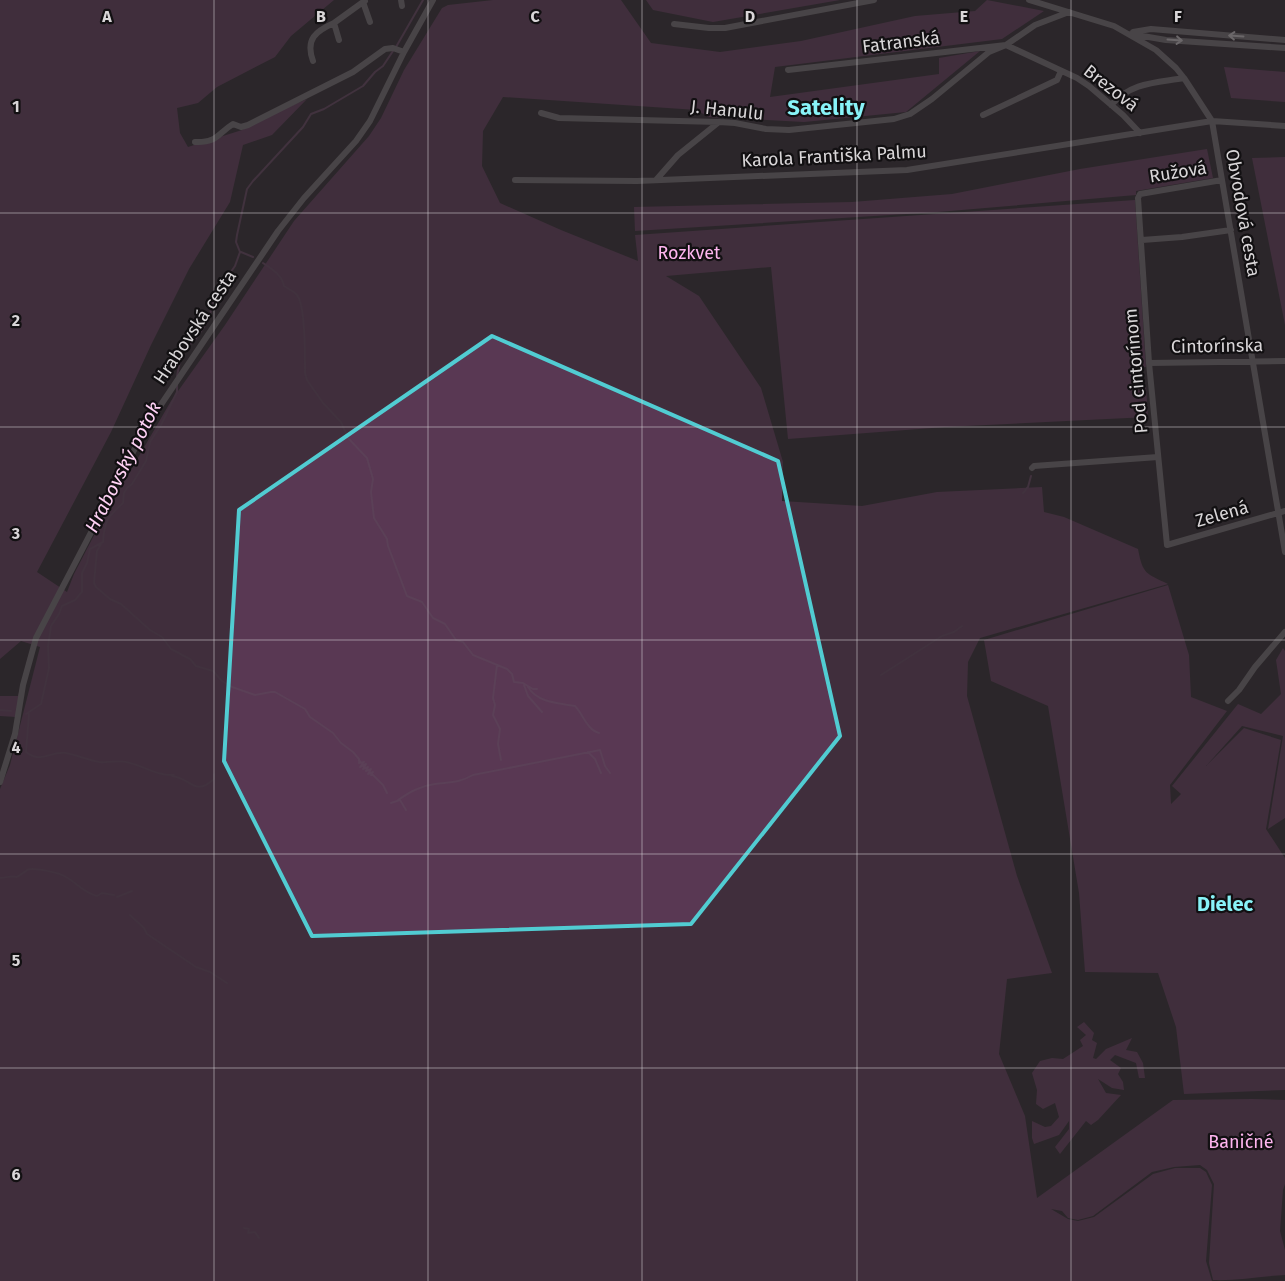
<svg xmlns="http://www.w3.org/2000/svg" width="1285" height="1281" font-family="'Fira Sans',sans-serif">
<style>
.green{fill:#593853}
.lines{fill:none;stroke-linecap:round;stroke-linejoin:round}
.stream{stroke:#5b4057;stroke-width:2}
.street{stroke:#6b696b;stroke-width:6}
.oneway{stroke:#b8b5b7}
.marked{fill:none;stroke:#51ccd2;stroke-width:4;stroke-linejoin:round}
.grid{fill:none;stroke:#d9d6d8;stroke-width:1;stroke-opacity:0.55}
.labels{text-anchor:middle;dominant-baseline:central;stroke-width:4.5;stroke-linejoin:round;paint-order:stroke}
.street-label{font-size:18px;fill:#d9d6d8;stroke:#121012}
.park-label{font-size:18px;fill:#feb5ef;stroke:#121012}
.water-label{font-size:19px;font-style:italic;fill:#ffd2f5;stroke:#121012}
.quarter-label{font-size:20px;font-weight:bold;fill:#88f3f8;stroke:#121012}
.district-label{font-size:22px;font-weight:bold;fill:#88f3f8;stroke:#121012}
.grid-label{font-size:16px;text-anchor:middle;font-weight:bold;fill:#d9d6d8;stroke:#121012;stroke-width:4.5;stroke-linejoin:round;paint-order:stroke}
</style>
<rect width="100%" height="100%" fill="#2b272a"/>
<path class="green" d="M0,0h334l-43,36 -16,21 -58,30 -19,16 -21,5 3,25 8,14 54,-17 28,-15 37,-16 -35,36 -29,10 -13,57 -41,67 -38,76 -40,87 -74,140 30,20 7,-18 29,-56 68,-117 54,-76 69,-104 75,-85 12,-18 23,-48 38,-62 6,-3 45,-5h128l30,43 69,9 81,-11 114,-25 60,-5 12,-11 57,11 -42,28 -227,28 -5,30 169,-23v-16l41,-7 -74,61 -102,10 -96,-5 -11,-7 -194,-13 -20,34 -1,35 18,37 61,27 77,31 -3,-26 500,-35 11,167 -12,1 2,19h10l2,30 -203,10 -157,12 -17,-172 -105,9 33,20 62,92 22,74 -1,39 80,5 75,-14 105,-5 2,25 20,5 74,32c5,26 8,24 30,35l-188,54 -12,24 -1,34 50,180 35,97 -45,6 -8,75 26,62 12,82 136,-98 79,-1 33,1v84l-2,6 -3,41 5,19v25c-23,1 -49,6 -72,5l-4,-17 5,-79 -7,-14 -7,-5 -26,2 -22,5 -59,44 -15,4 -10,-2 -6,-7 -11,-2 17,10 10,2 16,-4 59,-43 22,-6h25l6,4 6,13 -6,76 6,20h-1212v-492l10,-24 30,-118 -19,-6 -21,18z
M646,0h194l-127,22 -60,-12z
M1224,67l61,5v30l-54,-4z
M1207,149l6,29 -77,13v4l-198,17 -303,19 -1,-24 218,-5 100,-8 128,-25z
M1285,157v168l-33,-167z
M1168,585l21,70 2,42 36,14 -57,74 1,19 10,-10 -9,-8 66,-82 23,10 20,-20 -5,-34 7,-12 2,3v167l-17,11 15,-93 -41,-10 -36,40 38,-38 37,12 -15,89 19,29v232l-101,4 -8,-67 -18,-54 -73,-1 -6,-79 -31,-187 -57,-25 -7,-41z
M29,653l-13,64 -16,-1v-20h18z
M1084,1022l10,11 -2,7 5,3 -4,15 3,1 10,-10 26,-11 -6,12 11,2 6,11 2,15h-6l-3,-15 -21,-8 -5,5 11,8 -3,6 5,8 1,8 -12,-2 -14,-9 8,14 15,2 -23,25 -7,5 -5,-4 -26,33 -5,-7 14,-18v-8l-10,14 -25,9 -2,-6v-17l13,6 6,-1 8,-9 -4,-14 -12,6 -7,-5 1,-14 -5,-17 8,-12 12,-3 11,1 20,-13 -3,-6 6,-5 -9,-8z"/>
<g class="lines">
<path class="stream" d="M396,47l27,-47
M241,252l12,5
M263,263c9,6 19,12 21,23 4,3 10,5 13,9 9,11 8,61 8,78l2,7 16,23 18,19 7,16 19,20 6,21 -2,13 3,26 13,21 1,7 19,50 15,6 11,16 12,6 11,16 7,2 10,13 34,14 5,5 2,8 9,1 10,6h4
M177,376l5,-25 12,-10 8,-11 7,-11 5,-23 21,-30 5,-14 -4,-10 1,-7 10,-46 6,-8 50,-54 8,-13 13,-5 39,-23 12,-14 8,-6 10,-15
M1023,493l5,-6 3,-11
M101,544l-4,7 -3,32 2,4 14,12 11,5 29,26 12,7 9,12 19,10 6,7 17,5 9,10 10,6 23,8 16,-3h4l30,17 5,8 23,16 8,10 12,9 6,7v2h1l-1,2 5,-1 -4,5 6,-3 -3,5 5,-2 -2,4 5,-2 -3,5 5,-2 -2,3h2l10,10 4,8
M497,665l-4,33 2,7 -2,10 7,14 -2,15 3,16
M881,675l61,-39 12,-4 8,-6
M524,685l4,11 14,16
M528,687c10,16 30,16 47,19 8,8 12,24 24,27
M0,710l11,1
M26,714l15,-10 8,-36 -1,-22 3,-20 8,-12 3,-8 13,-6 7,-8v-19l5,-10 3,-14 13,-7c1,-20 5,-26 20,-39l1,-10 3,-5 5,-4 14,-23 4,-19 11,-17 16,-33v-7
M29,714l-3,38c15,12 24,-1 40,1 11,2 22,7 33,9 9,1 18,-2 27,0 16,3 31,14 48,13
M588,752l7,7 6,14
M172,776c19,2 23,21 42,3v-5
M398,800c12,-8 22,-14 37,-16 15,-2 24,-1 38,-9l127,-25 5,16 5,7
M391,803l9,-3 6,10
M0,878c6,0 11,-3 17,-1 3,-2 8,-5 10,-7 6,-3 34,3 39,7 12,7 17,15 31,19l5,-3 12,2
M117,897l15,-6
M130,915l14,13 3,6 49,33 14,5 17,11
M244,1228l5,1 -1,4 7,-1 4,6"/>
<path class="street" d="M401,0l1,6
M1029,0l85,26 42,24 20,18 8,10 28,43 73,431
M365,1l-2,1 7,20
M674,24l35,4h16l149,-28
M1133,32l18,-3 134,11
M1131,34l35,6 119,8
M339,40l-5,-17 29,-21
M313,61c-8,-22 3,-30 21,-38
M788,70l218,-25 29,-20 34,-13
M1111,105c21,-23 44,-22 73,-27
M541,113l18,5 160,4 16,1 31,6 23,1 105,-11 16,-5 22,-15 57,-47 17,-7 71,33 12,8 34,29 17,18
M983,115l74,-35 4,-9
M195,142c22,1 22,-8 38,-18l8,3 7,-2 105,-53 32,-23 8,-1 11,4
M515,180l122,1 270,-11 305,-49 73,5
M656,180l22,-25 41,-33
M1222,180l-82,14 -2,4 11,165 18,182 118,-34
M1142,240l40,-3 49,-7
M1149,363l136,-2
M1032,468l2,-2 124,-9
M1228,701l11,-11 16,-23 30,-35
M0,782l15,-48 8,-49 13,-47 97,-186 23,-40 122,-181 26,-33 52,-57 14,-20 34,-69 29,-52"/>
</g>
<defs><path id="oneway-shaft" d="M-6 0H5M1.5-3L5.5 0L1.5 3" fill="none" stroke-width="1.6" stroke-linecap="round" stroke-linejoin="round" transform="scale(1.25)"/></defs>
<g class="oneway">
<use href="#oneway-shaft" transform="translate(1236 36) rotate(-176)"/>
<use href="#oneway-shaft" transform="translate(1175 40) rotate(4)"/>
</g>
<path d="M0 0H1285V1281H0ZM492,336l286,125 62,275 -149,188 -379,12 -88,-175 15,-251z" fill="#2b272a" fill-opacity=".55" fill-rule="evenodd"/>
<path class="marked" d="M492,336l286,125 62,275 -149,188 -379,12 -88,-175 15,-251z"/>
<path class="grid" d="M214,0v1281M428,0v1281M642,0v1281M857,0v1281M1071,0v1281M0,213h1285M0,427h1285M0,640h1285M0,854h1285M0,1068h1285"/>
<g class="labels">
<g class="street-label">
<text transform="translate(901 42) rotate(-7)">Fatranská</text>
<text transform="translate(1111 88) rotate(38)">Brezová</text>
<text transform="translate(727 110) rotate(6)">J. Hanulu</text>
<text transform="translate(834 156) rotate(-3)">Karola Františka Palmu</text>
<text transform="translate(1178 172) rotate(-9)">Ružová</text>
<text transform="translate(1243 213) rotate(80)">Obvodová cesta</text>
<text transform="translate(195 327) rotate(-56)">Hrabovská cesta</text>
<text transform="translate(1217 346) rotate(-1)">Cintorínska</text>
<text transform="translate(1136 371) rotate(-95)">Pod cintorínom</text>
<text transform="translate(1222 514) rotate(-16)">Zelená</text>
</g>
<g class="park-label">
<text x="689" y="253">Rozkvet</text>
<text x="1241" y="1142">Baničné</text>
</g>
<g class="water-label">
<text transform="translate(123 467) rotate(-63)">Hrabovský potok</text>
</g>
<g class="quarter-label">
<text x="1225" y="904">Dielec</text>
</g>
<g class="district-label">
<text x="826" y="107">Satelity</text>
</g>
</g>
<g class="grid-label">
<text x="107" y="22">A</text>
<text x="321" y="22">B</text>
<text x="535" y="22">C</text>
<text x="750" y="22">D</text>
<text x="964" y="22">E</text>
<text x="1178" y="22">F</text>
<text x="16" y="112">1</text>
<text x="16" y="326">2</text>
<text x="16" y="539">3</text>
<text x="16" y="753">4</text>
<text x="16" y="966">5</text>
<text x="16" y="1180">6</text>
</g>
</svg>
